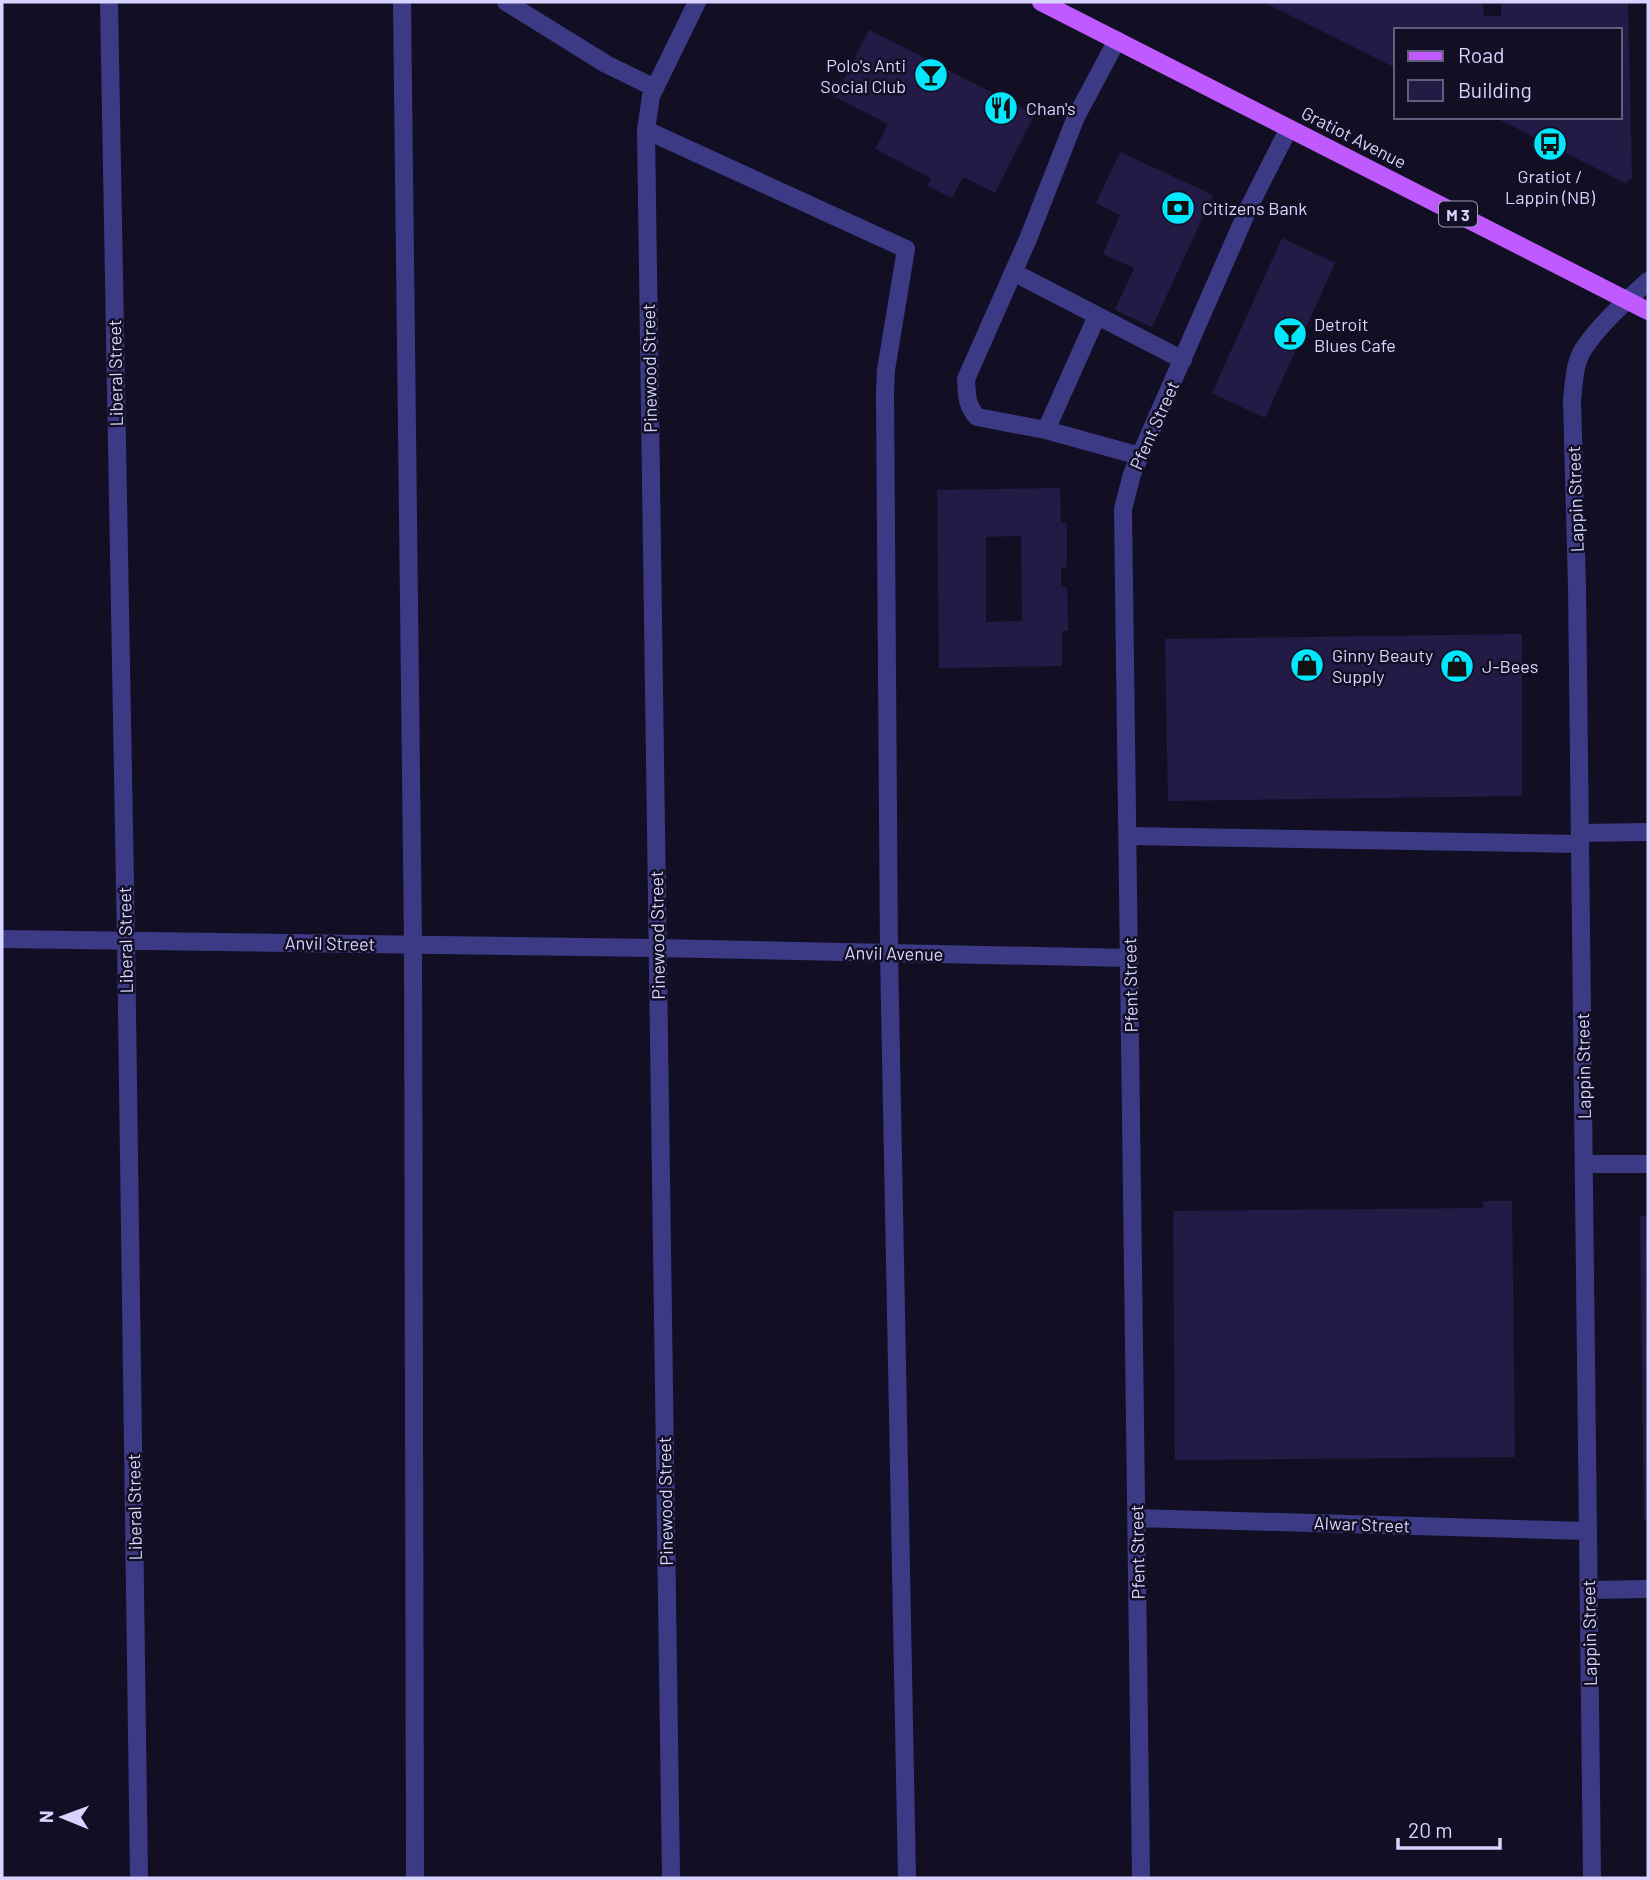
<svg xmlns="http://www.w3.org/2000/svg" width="1650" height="1880" font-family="Barlow,sans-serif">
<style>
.building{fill:#231b46;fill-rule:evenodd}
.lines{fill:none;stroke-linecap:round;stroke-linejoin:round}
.service{stroke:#3c3a84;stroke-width:18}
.minor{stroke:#3c3a84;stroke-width:18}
.primary{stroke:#bf5bfe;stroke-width:18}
.labels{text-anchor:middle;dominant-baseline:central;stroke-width:5;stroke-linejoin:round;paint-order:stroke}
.shield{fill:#120f25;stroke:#9d98be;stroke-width:2}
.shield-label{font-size:16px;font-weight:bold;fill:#d8d3ff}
.poi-label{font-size:18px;fill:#d8d3ff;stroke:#120f25;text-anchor:start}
.street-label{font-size:18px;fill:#d8d3ff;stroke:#120f25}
</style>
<rect width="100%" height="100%" fill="#120f25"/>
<path class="building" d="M1263,2h220l1,14h17v-14h127l4,176 -7,5 -131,-66h126v-87h-224v38z
M869,30l166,84 -40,79 -32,-16 -11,21 -25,-12 4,-8 -56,-29 13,-25 -53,-27z
M1120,152l93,43 -61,132 -37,-17 19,-42 -31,-14 17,-39 -24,-12z
M1282,238l53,25 -70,155 -53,-25z
M1060,488l1,35h6v44l-6,1v19h6l1,44h-6v35l-123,2 -2,-178zM1021,536l1,85 -36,1v-85z
M1522,634v162l-354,5 -3,-162z
M1483,1201h29l3,256 -340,3 -2,-249 310,-3z
M1640,1216h8v305h-4z"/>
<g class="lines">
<path class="service" d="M402,2l11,942 2,934
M506,2l100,62 49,24
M1117,40l-41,77 -48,122 -62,140c1,15 0,26 11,38l69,13 94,26
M646,130l260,119 -20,121 -1,22 4,561 18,925
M1013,272l170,88
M1046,430l51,-114
M1580,833l68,-1
M1128,836l452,8
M1584,1164h64
M1589,1590l59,-1"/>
<path class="minor" d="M109,2l17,938 13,938
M2,939l655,9 473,10
M1137,1518l451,13
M671,1878l-25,-1748 5,-34 46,-94
M1141,1878l-18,-1369 9,-35 118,-269 39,-77
M1592,1878l-15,-1292 -5,-185c2,-18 2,-38 12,-53 17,-25 42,-47 64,-67"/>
<path class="primary" d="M1041,2l607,309"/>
</g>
<defs>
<g id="bar-disc" transform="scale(1.75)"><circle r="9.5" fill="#02e7fc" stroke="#120f25"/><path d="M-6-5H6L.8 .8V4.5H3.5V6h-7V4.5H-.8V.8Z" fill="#111"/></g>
<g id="restaurant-disc" transform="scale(1.75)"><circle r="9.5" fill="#02e7fc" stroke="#120f25"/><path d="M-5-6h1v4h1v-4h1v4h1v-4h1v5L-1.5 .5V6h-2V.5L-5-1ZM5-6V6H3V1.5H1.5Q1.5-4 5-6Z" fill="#111"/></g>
<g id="bus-disc" transform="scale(1.75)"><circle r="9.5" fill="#02e7fc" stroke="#120f25"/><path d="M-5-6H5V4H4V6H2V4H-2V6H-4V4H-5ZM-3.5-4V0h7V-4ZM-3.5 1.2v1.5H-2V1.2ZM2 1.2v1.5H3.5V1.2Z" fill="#111"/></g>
<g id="bank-disc" transform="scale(1.75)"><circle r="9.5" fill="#02e7fc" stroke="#120f25"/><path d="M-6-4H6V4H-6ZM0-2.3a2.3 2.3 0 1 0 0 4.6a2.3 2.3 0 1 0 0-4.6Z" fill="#111"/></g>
<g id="shop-disc" transform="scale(1.75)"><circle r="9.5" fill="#02e7fc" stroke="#120f25"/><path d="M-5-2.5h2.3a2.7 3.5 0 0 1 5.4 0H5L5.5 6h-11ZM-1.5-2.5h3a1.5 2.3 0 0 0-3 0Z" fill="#111"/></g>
</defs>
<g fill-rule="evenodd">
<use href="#bar-disc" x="931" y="75"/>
<use href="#restaurant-disc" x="1001" y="108"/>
<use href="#bus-disc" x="1550" y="144"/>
<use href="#bank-disc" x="1178" y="208"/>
<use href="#bar-disc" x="1290" y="334"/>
<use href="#shop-disc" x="1307" y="665"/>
<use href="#shop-disc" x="1457" y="666"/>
</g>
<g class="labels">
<rect class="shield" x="1439" y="201.5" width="38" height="25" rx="5"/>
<g class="shield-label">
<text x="1458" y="214">M 3</text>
</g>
<g class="poi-label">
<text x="906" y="65" text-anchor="end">Polo's Anti<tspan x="906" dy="21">Social Club</tspan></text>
<text x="1026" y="108">Chan's</text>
<text x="1550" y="176" text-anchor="middle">Gratiot /<tspan x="1550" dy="21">Lappin (NB)</tspan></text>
<text x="1202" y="208">Citizens Bank</text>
<text x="1314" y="324">Detroit<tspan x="1314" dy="21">Blues Cafe</tspan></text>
<text x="1332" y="655">Ginny Beauty<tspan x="1332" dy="21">Supply</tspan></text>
<text x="1482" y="666">J-Bees</text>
</g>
<g class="street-label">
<text transform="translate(1354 137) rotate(27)">Gratiot Avenue</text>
<text transform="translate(649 368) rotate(-91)">Pinewood Street</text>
<text transform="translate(115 373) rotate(-91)">Liberal Street</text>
<text transform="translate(1154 425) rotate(-66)">Pfent Street</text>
<text transform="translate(1575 499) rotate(-92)">Lappin Street</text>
<text transform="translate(657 935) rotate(-91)">Pinewood Street</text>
<text transform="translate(125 940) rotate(-91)">Liberal Street</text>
<text transform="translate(330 943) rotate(1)">Anvil Street</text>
<text transform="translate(894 953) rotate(1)">Anvil Avenue</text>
<text transform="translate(1130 985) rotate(-91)">Pfent Street</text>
<text transform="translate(1583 1066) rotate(-91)">Lappin Street</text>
<text transform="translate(665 1501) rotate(-91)">Pinewood Street</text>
<text transform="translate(134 1507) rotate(-91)">Liberal Street</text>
<text transform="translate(1362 1524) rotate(2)">Alwar Street</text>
<text transform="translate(1137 1552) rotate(-91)">Pfent Street</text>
<text transform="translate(1589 1633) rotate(-91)">Lappin Street</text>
</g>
</g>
<rect width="1650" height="1880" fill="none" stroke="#d8d3ff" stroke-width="7"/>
<rect x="1394" y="28" width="228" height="91" fill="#120f25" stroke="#615d7c" stroke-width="2"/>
<rect x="1408" y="51" width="35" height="10" fill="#bf5bfe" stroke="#615d7c" stroke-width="2"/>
<text x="1458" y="63" font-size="21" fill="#d8d3ff">Road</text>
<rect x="1408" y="80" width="35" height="21" fill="#231b46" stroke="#615d7c" stroke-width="2"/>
<text x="1458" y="98" font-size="21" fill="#d8d3ff">Building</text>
<g transform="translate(63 1817) rotate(271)" stroke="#120f25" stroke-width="5" paint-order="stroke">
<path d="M0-5L12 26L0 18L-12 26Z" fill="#d8d3ff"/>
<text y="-10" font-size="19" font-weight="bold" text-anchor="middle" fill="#d8d3ff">N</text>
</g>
<path d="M1398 1838v10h102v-10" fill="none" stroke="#d8d3ff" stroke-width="3.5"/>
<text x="1408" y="1838" font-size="21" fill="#d8d3ff" stroke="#120f25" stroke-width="5" paint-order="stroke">20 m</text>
</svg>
